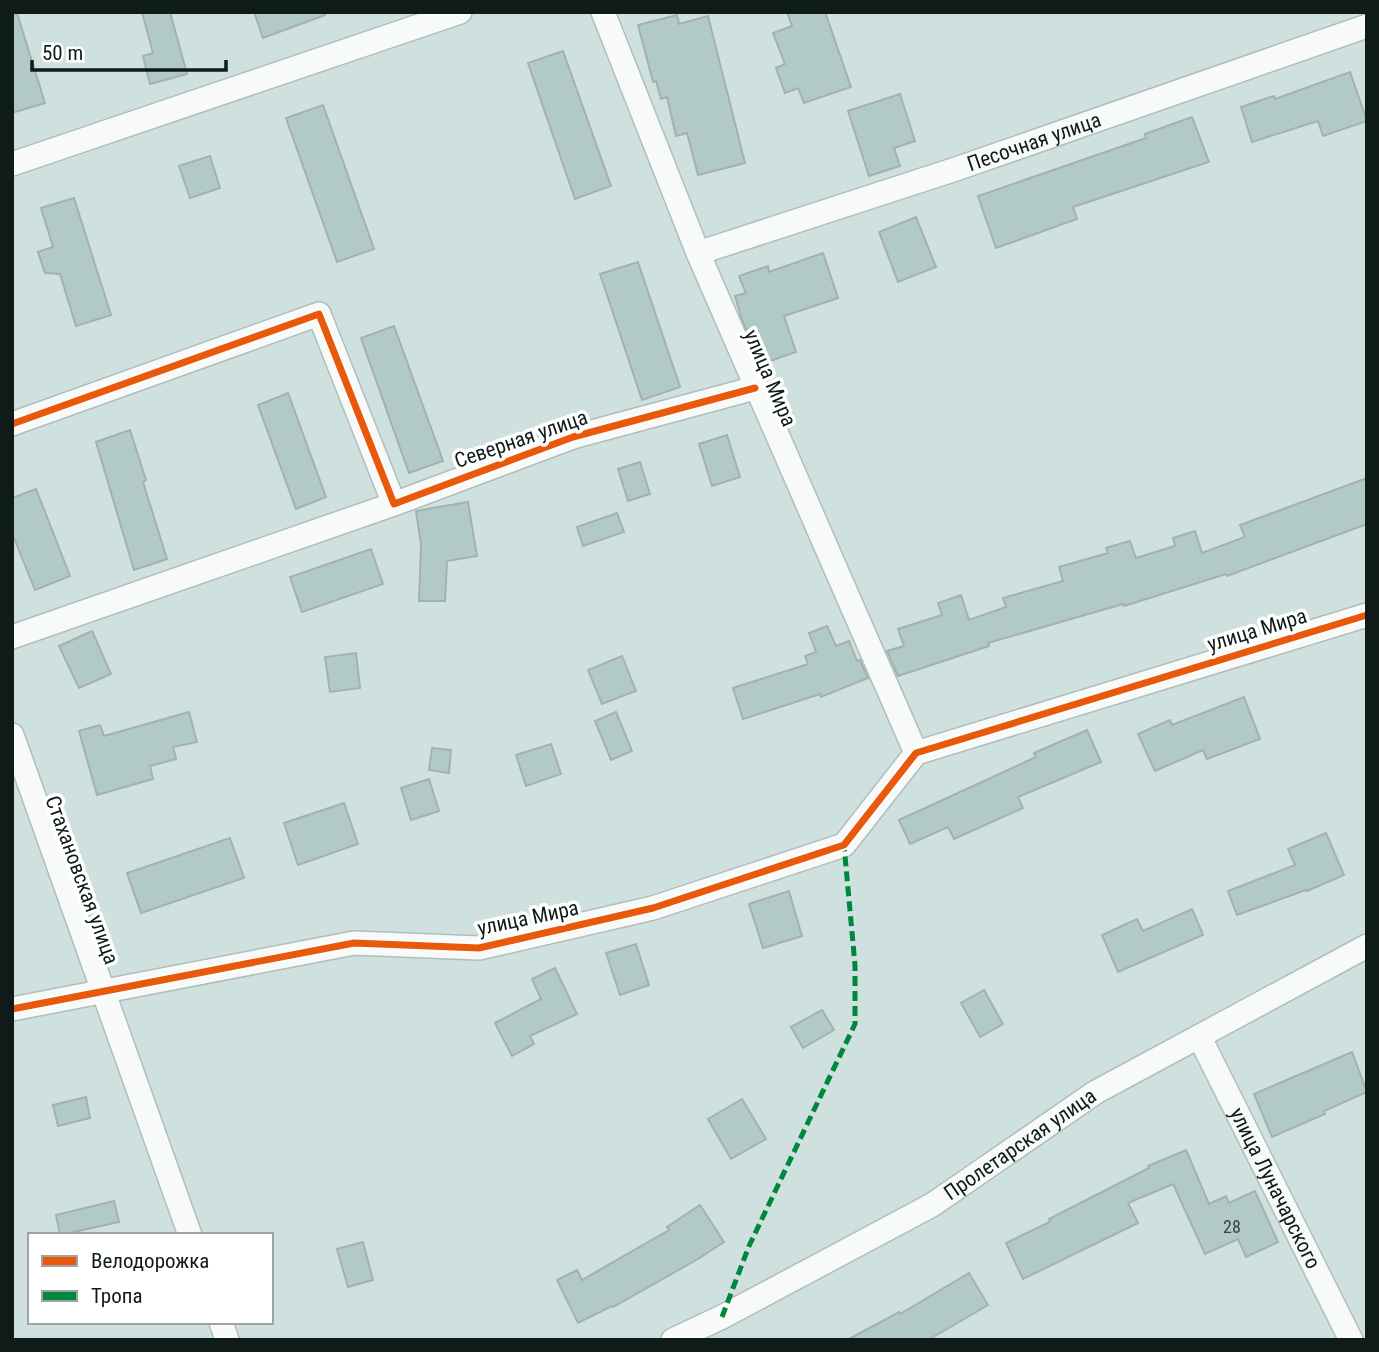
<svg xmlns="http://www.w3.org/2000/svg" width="1379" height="1352" font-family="'Roboto Condensed',sans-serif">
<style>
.building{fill:#b2cac6;stroke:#a4b1af;stroke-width:2}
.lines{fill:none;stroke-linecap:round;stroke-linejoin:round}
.minor-casing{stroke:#b0bebb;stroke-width:26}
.minor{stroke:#f8fafa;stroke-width:23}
.quiet{stroke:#00873e;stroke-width:5;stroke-dasharray:10 5;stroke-linecap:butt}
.cycleway-casing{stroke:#fff;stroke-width:11}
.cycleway{stroke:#e8590c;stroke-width:7}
.labels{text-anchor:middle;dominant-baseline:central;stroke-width:7;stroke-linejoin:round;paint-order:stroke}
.number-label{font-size:18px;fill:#384744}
.street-label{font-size:21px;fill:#0f1b19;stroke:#fff}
</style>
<rect width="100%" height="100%" fill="#cfe1de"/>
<path class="building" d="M142,12h28l17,62 -37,10 -7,-28 10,-3z
M254,12h71v3l-62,23z
M787,12h38l26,75 -47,16 -6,-15 -13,5 -9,-25 9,-4 -12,-31 19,-7z
M17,13l28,90 -33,10v-99z
M677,15l2,9 29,-8 37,147 -47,12 -11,-42 -11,3 -9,-39 -6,2 -5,-18 -3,1 -15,-57z
M563,51l48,135 -36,13 -47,-136z
M1350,72l17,49 -44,15 -5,-15 -66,21 -11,-35 33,-11 1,3z
M900,94l15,47 -21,7 6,18 -31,10 -21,-65z
M323,105l51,144 -37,13 -51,-144z
M1192,117l17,45 -136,45 4,12 -81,29 -18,-52 168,-58 -1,-4z
M210,156l10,32 -30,10 -11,-32z
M74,198l37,117 -35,11 -16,-52 -15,-1 -7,-21 15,-5 -12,-39z
M916,217l20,50 -38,15 -19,-50z
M823,253l15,45 -54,18 12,36 -34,12 -20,-44 -7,-24 11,-3 -7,-17 29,-10 1,6z
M638,262l42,125 -38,13 -42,-126z
M394,326l49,135 -34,12 -48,-135z
M288,393l38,104 -30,12 -38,-104z
M130,430l16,50 -3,2 24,77 -33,11 -38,-128z
M727,435l13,42 -28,9 -13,-42z
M640,462l10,32 -22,7 -10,-32z
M1367,478v46l-140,52 -1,-2 -102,32 -1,-2 -135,39 1,3 -91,30 -11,-25 17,-5 -6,-17 44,-14 -4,-12 23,-8 8,25 37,-13 -3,-9 60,-17 -4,-14 49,-14 -2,-5 24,-7 6,17 39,-12 -2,-8 22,-7 7,22 43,-16 -5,-12z
M36,489l34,87 -35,14 -23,-57v-35z
M468,502l9,54 -30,5 -2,40h-26l2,-57 -5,-33z
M617,513l7,19 -41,14 -6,-19z
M371,549l12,35 -81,28 -12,-35z
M827,626l9,20 13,-5 8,20 3,-1 8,18 -47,19 -1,-3 -77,25 -10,-31 75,-24 -3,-8 11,-4 -7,-19z
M92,631l19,43 -32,14 -20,-42z
M356,653l4,35 -30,4 -5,-35z
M622,656l14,35 -34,13 -14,-34z
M1244,697l16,42 -53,20 -4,-9 -48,21 -17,-37 32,-14 2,5z
M189,712l8,30 -24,5 3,12 -26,7 3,13 -56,16 -18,-64 21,-6 4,11z
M616,712l16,39 -21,9 -16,-39z
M1087,730l14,32 -83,35 5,11 -69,31 -6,-12 -38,17 -11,-24 137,-63 -2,-4z
M551,744l10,30 -35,12 -10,-31z
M432,748l19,2 -2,23 -20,-3z
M429,779l10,32 -28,9 -10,-32z
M344,803l14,41 -60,21 -14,-42z
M1326,833l18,42 -37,16 -1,-1 -69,25 -9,-24 67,-26 -7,-16z
M230,838l14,40 -103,35 -14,-40z
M789,891l13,45 -39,12 -14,-44z
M1192,909l11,26 -85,37 -16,-37 35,-16 6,12z
M636,944l13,41 -29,10 -14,-42z
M555,968l22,46 -47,22 4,8 -22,12 -17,-33 46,-24 -9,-20z
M984,990l19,34 -23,13 -19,-34z
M822,1010l12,20 -31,18 -12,-21z
M1352,1052l15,40 -43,19 1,3 -53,23 -18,-43z
M86,1097l4,21 -32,8 -5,-21z
M742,1099l24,40 -35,20 -23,-40z
M1186,1150l23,54 17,-8 3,7 26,-12 23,51 -32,15 -8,-18 -33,15 -32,-70 -45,19 10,20 -115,56 -17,-36 44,-21 -1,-3 100,-51 -1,-2z
M114,1201l5,21 -59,13 -4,-20z
M700,1205l24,37 -26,17 -85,48 -1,-1 -34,17 -21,-43 20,-10 5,10 87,-50 -2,-3z
M363,1242l10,38 -25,7 -11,-38z
M969,1273l19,32 -60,35h-81l52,-28 1,2z"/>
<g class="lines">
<g class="minor-casing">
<g id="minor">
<path d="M603,12l95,241 218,500"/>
<path d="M12,164l448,-152"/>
<path id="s1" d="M698,253l258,-84 411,-143"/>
<path d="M12,424l307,-110 75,190 179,-67 182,-49"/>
<path d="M12,637l382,-133"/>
<path d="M12,735l178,500"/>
<path d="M12,1009l342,-66 125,5 174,-40 191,-63 72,-92 451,-138"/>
<path id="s2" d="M1200,1038l151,302"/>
<path d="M221,1322l6,18"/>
<path id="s3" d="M673,1340l49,-23 210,-112 164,-113 271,-146"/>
</g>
</g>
<use href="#minor" class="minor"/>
<path class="quiet" d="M722,1317l27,-71 106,-222v-59l-11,-120"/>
<g class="cycleway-casing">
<path id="cycleway" d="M12,424l307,-110 75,190 179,-67 182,-49
M12,1009l342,-66 125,5 174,-40 191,-63 72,-92 451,-138"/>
</g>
<use href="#cycleway" class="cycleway"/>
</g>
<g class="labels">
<g class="number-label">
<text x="1232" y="1226">28</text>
</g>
<g class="street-label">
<text stroke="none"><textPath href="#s1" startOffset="354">Песочная улица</textPath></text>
<text transform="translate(770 378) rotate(67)">улица Мира</text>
<text transform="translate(521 439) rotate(-19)">Северная улица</text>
<text transform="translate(1257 630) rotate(-17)">улица Мира</text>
<text transform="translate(82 880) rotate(70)">Стахановская улица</text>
<text transform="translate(528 918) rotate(-12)">улица Мира</text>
<text stroke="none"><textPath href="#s3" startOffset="399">Пролетарская улица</textPath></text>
<text stroke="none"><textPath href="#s2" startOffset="168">улица Луначарского</textPath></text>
</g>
</g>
<rect width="1379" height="1352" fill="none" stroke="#0f1b19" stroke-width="28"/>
<rect x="28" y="1233" width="245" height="91" fill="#ffffff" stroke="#9fa4a3" stroke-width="2"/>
<rect x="42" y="1256" width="35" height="10" fill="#e8590c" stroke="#9fa4a3" stroke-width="2"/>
<text x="91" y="1268" font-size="21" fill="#0f1b19">Велодорожка</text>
<rect x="42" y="1291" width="35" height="10" fill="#00873e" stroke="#9fa4a3" stroke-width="2"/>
<text x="91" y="1303" font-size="21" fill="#0f1b19">Тропа</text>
<path d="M32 60v10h194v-10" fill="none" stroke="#0f1b19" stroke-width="3.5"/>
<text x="42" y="60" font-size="21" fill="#0f1b19" stroke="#ffffff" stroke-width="5" paint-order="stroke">50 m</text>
</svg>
